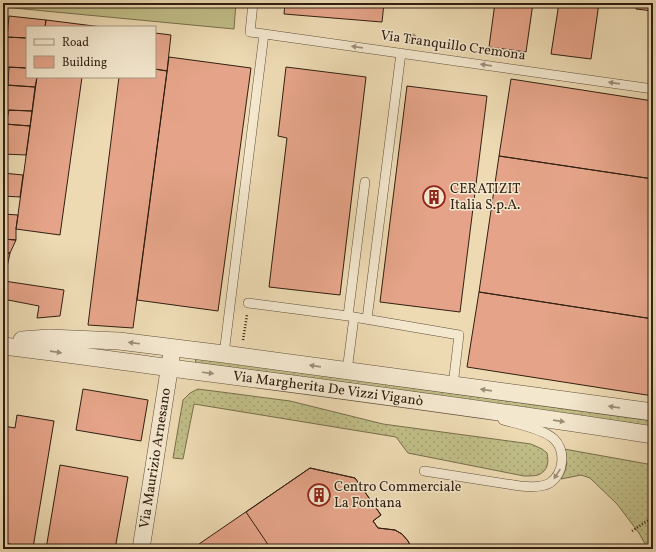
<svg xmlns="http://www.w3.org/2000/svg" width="656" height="552" font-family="Vollkorn,serif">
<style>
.grass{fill:url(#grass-dots);stroke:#786e4c}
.pitch{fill:#c0bd87;stroke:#786e4c}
.building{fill:#e5a489;stroke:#311f11}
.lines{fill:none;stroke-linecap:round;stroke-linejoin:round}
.lane-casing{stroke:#604e3a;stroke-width:10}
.street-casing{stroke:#604e3a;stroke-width:18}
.path{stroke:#311f11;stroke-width:2.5;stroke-dasharray:1 2;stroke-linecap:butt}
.lane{stroke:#f3e7ce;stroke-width:9}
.street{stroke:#f3e7ce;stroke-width:17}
.tree{fill:#9d8d6d}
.oneway{fill:#9c8d79}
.labels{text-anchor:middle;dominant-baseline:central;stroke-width:3;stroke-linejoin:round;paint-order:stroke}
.street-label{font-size:14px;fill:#311f11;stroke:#f3e7ce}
.poi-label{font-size:14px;fill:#311f11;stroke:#f3e7ce;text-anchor:start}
</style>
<defs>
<pattern id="grass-dots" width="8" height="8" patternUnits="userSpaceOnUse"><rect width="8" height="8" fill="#c0bd87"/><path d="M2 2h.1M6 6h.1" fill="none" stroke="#a5a274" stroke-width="1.8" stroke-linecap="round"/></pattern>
</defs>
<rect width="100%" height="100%" fill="#eddab3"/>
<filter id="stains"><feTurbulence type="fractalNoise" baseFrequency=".005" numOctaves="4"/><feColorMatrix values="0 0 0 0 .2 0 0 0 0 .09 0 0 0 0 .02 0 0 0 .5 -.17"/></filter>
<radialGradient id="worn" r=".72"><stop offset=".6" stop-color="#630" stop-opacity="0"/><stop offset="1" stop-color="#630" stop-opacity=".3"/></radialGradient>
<path class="grass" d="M196,358l457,63v7l-458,-63z
M198,389l92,12 93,23 148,20 11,5 5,4c2,9 1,18 -9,22 -4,1 -10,1 -14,1l-116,-23 -12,-16 -202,-33 -11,55 -10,-1 10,-58 7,-7z
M564,449l89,16v84h-5l-9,-16 -22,-29 -27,-26 -9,-3 -20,4c7,-13 7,-17 3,-30z"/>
<path class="pitch" d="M3,3h233l-2,26 -231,-22z"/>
<path class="building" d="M285,3h99l-2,19 -98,-8z
M495,3h38l-7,49 -37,-5z
M559,3h40l-8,56 -40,-5z
M599,3h19v3z
M637,3h16v8l-17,-2z
M9,16l37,4 -1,7h-18v11l-20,-1z
M46,20l56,7h-57z
M155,33l16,2 -4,36 -12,-2z
M3,37l24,1v30l-24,-1z
M169,57l82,11 -33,243 -81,-11z
M9,67l18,1v9h10l-2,10 -27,-2z
M286,67l80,10 -26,218 -71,-8 18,-149 -9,-2z
M155,69l12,2 -34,257 -45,-3 31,-248h36z
M37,77h45l-22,158 -44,-6z
M511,79l142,22v78l-154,-23z
M3,85l32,2 -3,24 -29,-1z
M407,86l80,10 -27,216 -80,-10z
M9,110l23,1 -2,15 -24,-2z
M3,124l27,2 -4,29 -23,-1z
M499,156l154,23v140l-174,-27z
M3,173l20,2 -3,22 -17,-1z
M3,214l15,1 -2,14v11l-13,-1z
M3,239l13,1 -6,13h-7z
M3,253h7l-6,28h-1z
M4,281l60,9 -4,26 -23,2 2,-12 -36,-7v-13z
M479,292l174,27v77l-186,-29z
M83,389l65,11 -7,41 -65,-11z
M17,415l37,6 -21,127 -30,-5v-117l12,2z
M60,465l68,12 -13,72h-69z
M310,468l45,10 26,37 -8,6 5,7 17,2 7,4 6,7 4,8h-214l1,-5z
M310,468l45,10 26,37 -8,6 5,7 17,2 7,4 6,7 4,8h-141l-25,-37z"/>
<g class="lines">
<g class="lane-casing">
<path id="lane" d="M253,3l-3,29 403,57
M248,303l100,13 111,19 -6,50
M348,316l17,-134
M367,319l34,-266
M224,354l40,-320
M347,371l7,-54
M424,471l96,15c9,1 23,1 30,-3 14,-10 16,-32 4,-44 -10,-10 -37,-15 -51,-19"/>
</g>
<g class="street-casing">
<g id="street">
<path d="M22,340l27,-2 70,3 105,13 429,58"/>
<path id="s1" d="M3,346c61,7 122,16 183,24 156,20 312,41 467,65"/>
<path id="s2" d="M141,549l30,-191"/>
</g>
</g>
<path class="path" d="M243,340l4,-25
M632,531l21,-14"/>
<use href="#lane" class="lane"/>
<use href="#street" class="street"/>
</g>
<circle class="tree" cx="411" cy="39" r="6"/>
<defs><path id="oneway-solid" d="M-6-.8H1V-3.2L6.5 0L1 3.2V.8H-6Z"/></defs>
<g class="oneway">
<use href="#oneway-solid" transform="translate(357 47) rotate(-172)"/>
<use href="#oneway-solid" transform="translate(486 65) rotate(-172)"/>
<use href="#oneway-solid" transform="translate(614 83) rotate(-172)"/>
<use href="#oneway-solid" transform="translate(134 343) rotate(-173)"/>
<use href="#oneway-solid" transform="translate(56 352) rotate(8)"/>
<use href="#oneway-solid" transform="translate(315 366) rotate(-172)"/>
<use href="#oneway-solid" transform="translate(208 373) rotate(7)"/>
<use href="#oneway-solid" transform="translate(486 390) rotate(-172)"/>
<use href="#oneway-solid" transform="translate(614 407) rotate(-172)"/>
<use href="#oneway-solid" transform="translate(559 421) rotate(8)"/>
<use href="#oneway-solid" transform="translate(557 474) rotate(123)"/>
</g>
<defs>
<g id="building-ring" transform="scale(1.15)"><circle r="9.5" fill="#f3e7ce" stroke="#8f2418" stroke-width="1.5"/><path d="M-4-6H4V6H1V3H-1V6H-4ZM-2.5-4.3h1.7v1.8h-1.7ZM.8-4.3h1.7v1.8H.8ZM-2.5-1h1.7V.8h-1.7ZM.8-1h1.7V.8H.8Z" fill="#8f2418"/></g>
</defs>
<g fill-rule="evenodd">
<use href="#building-ring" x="434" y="197"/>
<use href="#building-ring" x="319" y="495"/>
</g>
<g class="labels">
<g class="street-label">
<text transform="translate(453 46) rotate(8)">Via Tranquillo Cremona</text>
<text stroke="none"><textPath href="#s1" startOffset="328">Via Margherita De Vizzi Viganò</textPath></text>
<text stroke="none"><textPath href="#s2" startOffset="92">Via Maurizio Arnesano</textPath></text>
</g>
<g class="poi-label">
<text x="450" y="189">CERATIZIT<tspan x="450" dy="16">Italia S.p.A.</tspan></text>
<text x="334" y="487">Centro Commerciale<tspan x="334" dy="16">La Fontana</tspan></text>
</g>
</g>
<rect width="656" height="552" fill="none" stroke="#eddab3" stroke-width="16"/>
<rect x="4" y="4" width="648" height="544" fill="none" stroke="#311f11" stroke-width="2"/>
<rect x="8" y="8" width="640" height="536" fill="none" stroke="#311f11"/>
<rect x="26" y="26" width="130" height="52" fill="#f3e7ce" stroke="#a59782"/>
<rect x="34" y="39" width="20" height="6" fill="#f3e7ce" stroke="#a59782"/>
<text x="62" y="46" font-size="12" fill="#311f11">Road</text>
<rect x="34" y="56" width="20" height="12" fill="#e5a489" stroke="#a59782"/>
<text x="62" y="66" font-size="12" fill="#311f11">Building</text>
<rect width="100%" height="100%" filter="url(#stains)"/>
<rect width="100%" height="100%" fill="url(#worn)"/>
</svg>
